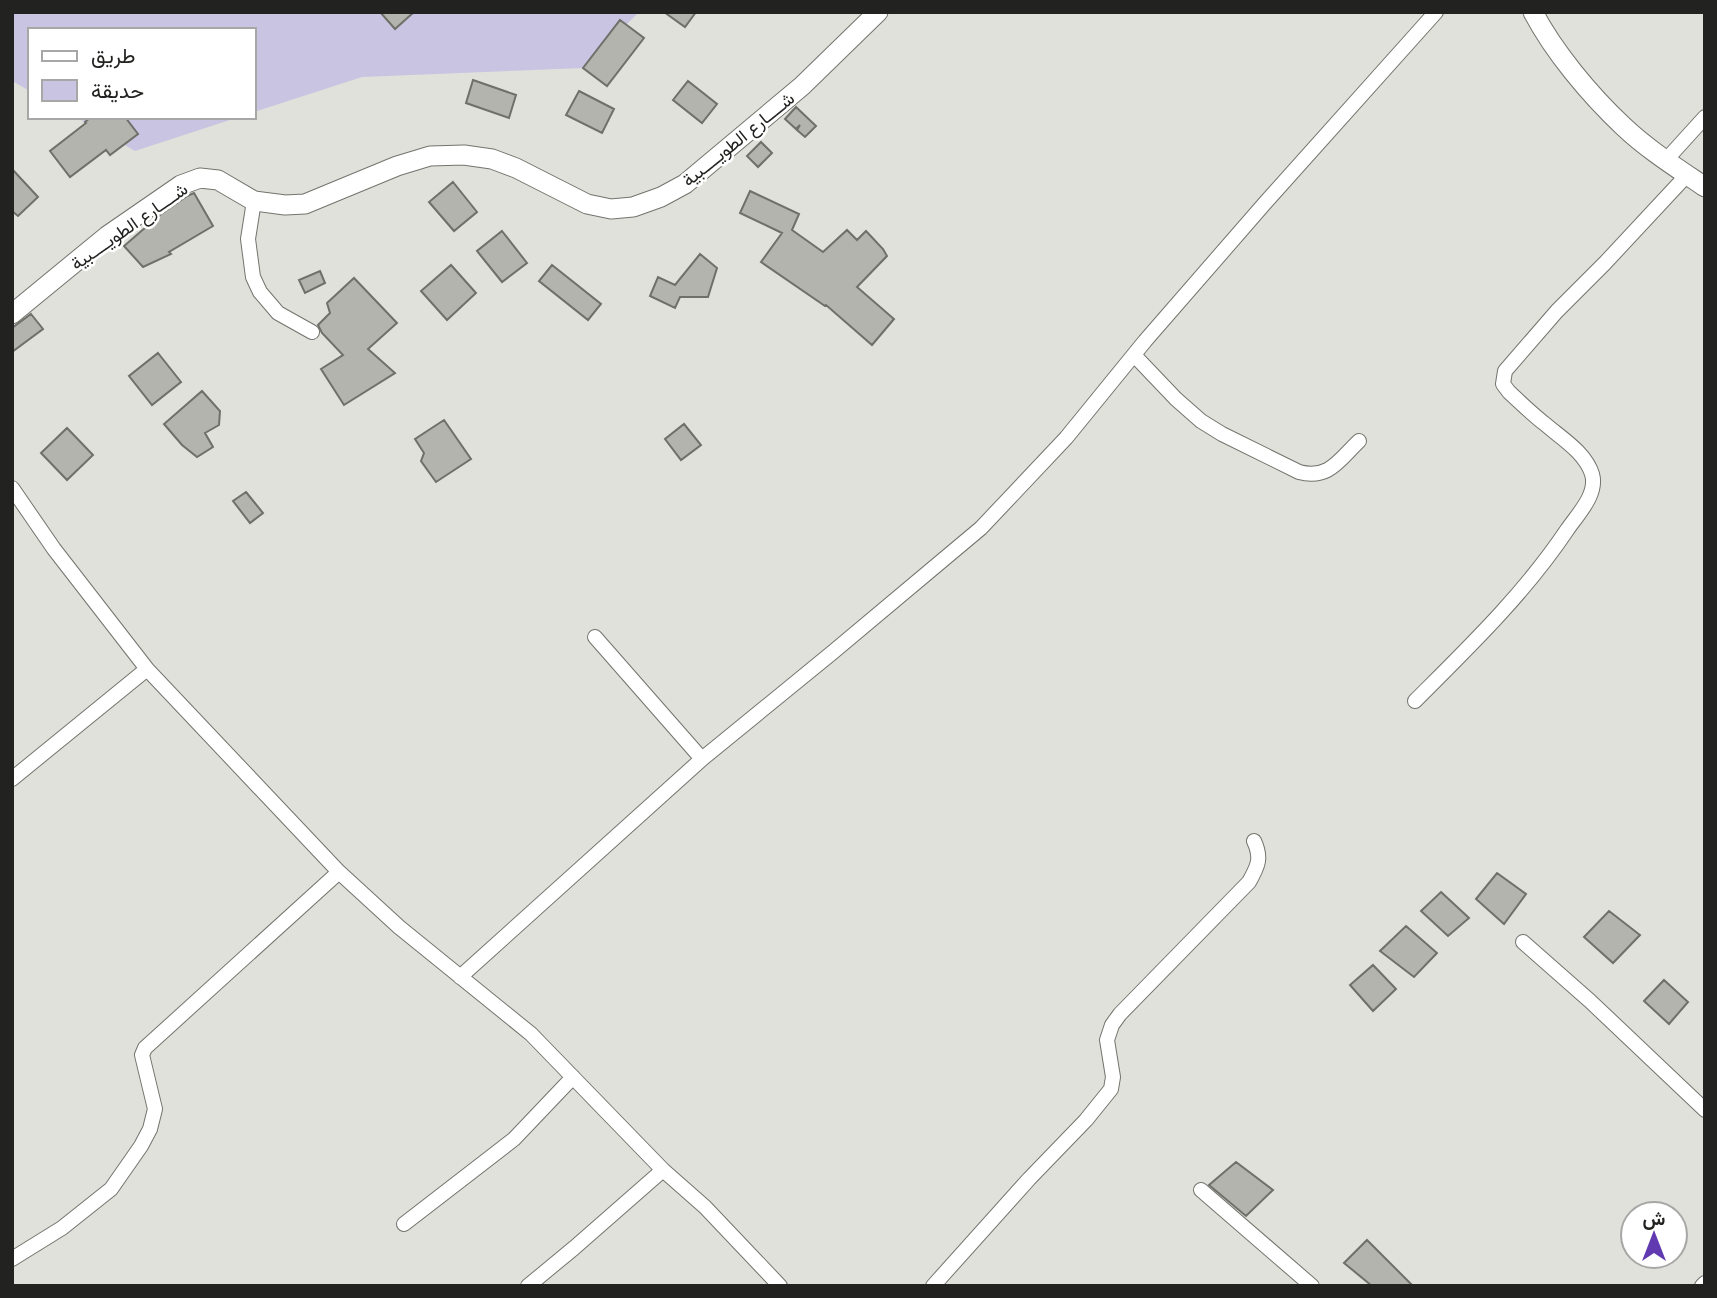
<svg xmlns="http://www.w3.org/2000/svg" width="1717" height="1298" font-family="Mulish,Vazirmatn,sans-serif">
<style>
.green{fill:#c9c4e2}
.building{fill:#b3b4ad;stroke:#6e7069;stroke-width:2}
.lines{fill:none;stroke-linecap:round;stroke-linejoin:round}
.street-casing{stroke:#72746d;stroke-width:16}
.secondary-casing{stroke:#72746d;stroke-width:21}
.street{stroke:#fff;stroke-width:14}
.secondary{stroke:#fff;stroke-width:19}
.labels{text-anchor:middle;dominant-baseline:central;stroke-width:5;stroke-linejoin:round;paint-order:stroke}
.street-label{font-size:18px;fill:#222320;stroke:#fff}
</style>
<rect width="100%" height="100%" fill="#e0e1da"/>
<path class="green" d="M12,12h627l-56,56 -221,9 -108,35v-82h-224v61l-18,-10z
M76,117h163l-104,34z"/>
<path class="building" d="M380,12h34l-19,17z
M664,12h32l-11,15z
M620,20l24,18 -37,48 -24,-18z
M473,80l43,15 -7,23 -43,-15z
M688,81l29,23 -15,19 -29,-23z
M579,91l35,18 -12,24 -36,-18z
M796,107l20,19 -11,11 -8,-7 3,-5 -4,4 -11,-10z
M91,117h34l13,17 -28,21 -4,-5 -36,27 -20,-26 36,-28 -1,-1z
M761,142l11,11 -14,14 -11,-11z
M12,169l26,28 -20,19 -6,-5z
M453,182l24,30 -23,19 -25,-29z
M750,191l49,23 -7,16 31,22 24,-22 10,10 9,-9 17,18 4,7 -30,31 37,32 -22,26 -46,-40 -1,1 -64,-44 21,-29 -42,-20z
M194,193l19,33 -44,26 2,2 -28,13 -19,-21 37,-32 26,-18z
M502,231l25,32 -25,19 -25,-31z
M700,254l17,14 -9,29h-28l-5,11 -25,-12 8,-19 17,8z
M451,265l25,28 -29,27 -26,-29z
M552,265l49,39 -13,16 -49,-39z
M320,271l5,12 -20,10 -6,-13z
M354,278l43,45 -29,26 27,24 -51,32 -23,-36 22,-14 -21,-22 -4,-8 12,-12 -3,-10z
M31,314l12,15 -31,23v-24z
M158,353l23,29 -29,23 -23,-29z
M202,391l18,20 -1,14 -14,8 8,14 -16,10 -15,-12 -18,-21z
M444,420l27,39 -35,23 -15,-21 3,-8 -9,-14z
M684,424l17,21 -20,15 -16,-21z
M67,428l26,27 -26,25 -26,-27z
M246,492l17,21 -13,10 -17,-22z
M1497,873l29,21 -22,30 -28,-25z
M1441,892l28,26 -21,18 -27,-25z
M1609,911l31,24 -27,28 -29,-26z
M1406,926l31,27 -23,24 -34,-26z
M1373,965l23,24 -23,22 -23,-26z
M1664,980l24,22 -19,22 -25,-23z
M1236,1162l37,28 -27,26 -37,-31z
M1367,1240l46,46h-41l-28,-23z"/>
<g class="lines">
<g class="street-casing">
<path id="street" d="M1666,160l39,-43
M254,201l-6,38 5,38 7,15 18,21 34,19
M1134,355l42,44 25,22 21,13 77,38c30,8 40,-12 60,-31
M12,488l42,61 93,120 192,203 60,55 132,107 132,136 42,37 75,79
M595,637l107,122
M1415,701c55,-55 109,-107 152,-171 11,-16 31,-36 25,-56 -7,-22 -31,-36 -47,-50 -13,-10 -24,-21 -36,-32l-6,-8 2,-13 52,-60 48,-48 82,-88
M12,779l135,-110
M1523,942l67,59 115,109
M460,977l242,-218 131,-107 148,-124 85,-90 79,-97 120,-138 171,-191
M1201,1190l111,96
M404,1224l110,-85 59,-62
M12,1259l50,-31 49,-39 30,-43 9,-17 5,-20 -13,-54 3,-7 194,-176
M528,1286l46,-38 89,-78
M933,1286l96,-107 57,-59 25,-31 2,-12 -6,-37 5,-15 8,-11 129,-132c9,-16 13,-24 5,-41
M1702,1286l3,-3"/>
</g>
<g class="secondary-casing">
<path id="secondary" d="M1533,12c21,40 57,83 90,114 24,23 54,42 82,61
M12,314l95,-78 74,-51 19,-7 18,2 36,21 31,4 20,-1 92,-38 33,-10 34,-1 28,4 24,9 71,36 24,5 22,-2 28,-10 24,-13 117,-98 76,-74"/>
</g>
<use href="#street" class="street"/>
<use href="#secondary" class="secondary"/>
</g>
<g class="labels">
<g class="street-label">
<text transform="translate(738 139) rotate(-39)">شــــارع الطويــــبية</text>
<text transform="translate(129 226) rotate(-35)">شــــارع الطويــــبية</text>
</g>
</g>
<rect width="1717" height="1298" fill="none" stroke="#222320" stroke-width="28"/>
<rect x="28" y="28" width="228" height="91" fill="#ffffff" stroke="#a7a7a6" stroke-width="2"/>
<rect x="42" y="51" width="35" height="10" fill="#ffffff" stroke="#a7a7a6" stroke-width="2"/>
<text x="91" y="63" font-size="21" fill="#222320">طريق</text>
<rect x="42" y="80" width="35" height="21" fill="#c9c4e2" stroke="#a7a7a6" stroke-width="2"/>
<text x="91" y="98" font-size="21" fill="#222320">حديقة</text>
<g transform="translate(1654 1235)"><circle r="33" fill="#ffffff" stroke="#a7a7a6" stroke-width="2"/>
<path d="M0-5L12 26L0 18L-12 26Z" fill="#613ab2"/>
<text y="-10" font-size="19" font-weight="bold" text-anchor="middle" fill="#222320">ش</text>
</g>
</svg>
